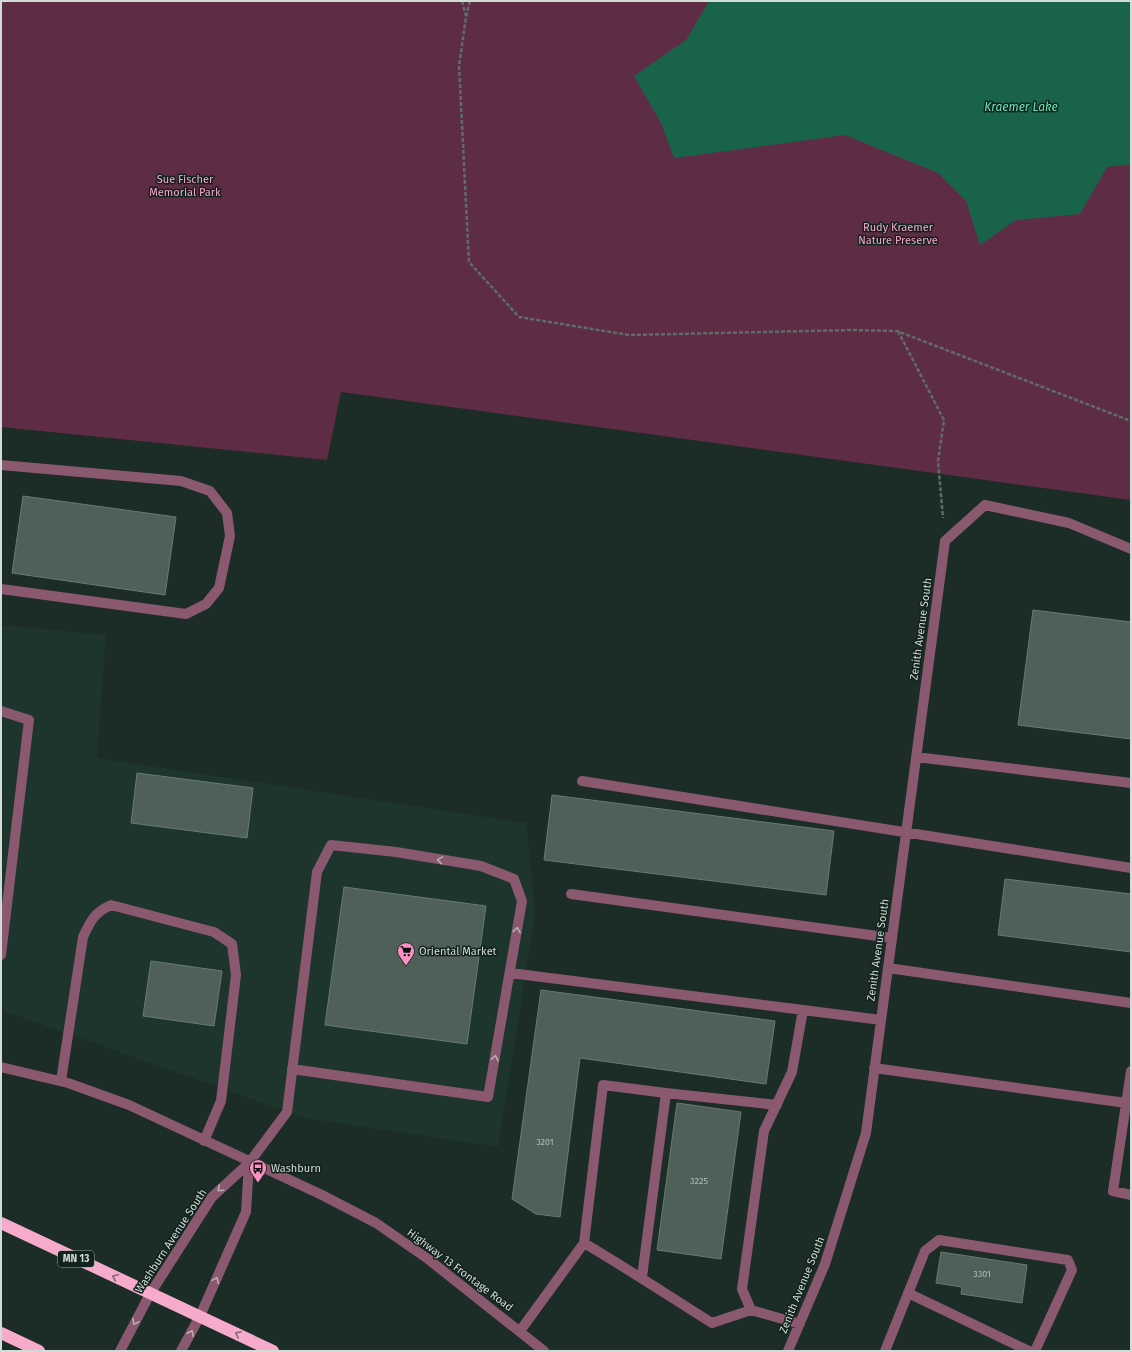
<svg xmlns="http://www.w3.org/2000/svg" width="1132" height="1352" font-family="'Fira Sans',sans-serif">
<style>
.built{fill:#1d352c}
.green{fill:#5e2d45}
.water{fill:#19634b}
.building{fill:#4e6058;stroke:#687b73}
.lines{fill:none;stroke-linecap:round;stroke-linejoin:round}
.path{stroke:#5f6d68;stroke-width:2.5;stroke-dasharray:4 2;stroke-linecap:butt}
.minor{stroke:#8a586f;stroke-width:10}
.highway{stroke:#f6abcd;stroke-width:12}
.oneway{stroke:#b8adb3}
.oneway2{stroke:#846674}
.labels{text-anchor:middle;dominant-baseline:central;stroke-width:3;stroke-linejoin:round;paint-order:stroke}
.number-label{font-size:9px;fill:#b0bcb7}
.shield{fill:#12221c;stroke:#98a49f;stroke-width:1}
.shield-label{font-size:10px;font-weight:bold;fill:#d1dbd7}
.park-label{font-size:11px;fill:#f8a7cb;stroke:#12221c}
.street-label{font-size:11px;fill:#d1dbd7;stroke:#12221c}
.poi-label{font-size:11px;fill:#d1dbd7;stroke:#12221c;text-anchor:start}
.water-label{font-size:12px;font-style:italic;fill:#66e5b8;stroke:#12221c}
</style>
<rect width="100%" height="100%" fill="#1c2c26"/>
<path class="built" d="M1,625l105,10 -9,123 430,65 8,93 -37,231 -193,-29 -304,-108z"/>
<path class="green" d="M1,1h1130v499l-790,-108 -14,68 -326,-33z"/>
<path class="water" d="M709,1h422v163l-24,3 -27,47 -64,6 -36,25 -14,-44 -28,-28 -93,-38 -171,23 -13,-35 -27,-47 52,-36z"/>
<path class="building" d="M23,496l153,21 -11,78 -153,-22z
M1033,610l98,12v117l-113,-14z
M137,773l116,15 -6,50 -116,-15z
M552,795l282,36 -8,64 -282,-35z
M1005,879l126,15v58l-133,-17z
M344,887l142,19 -19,138 -142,-19z
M151,961l71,10 -8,55 -71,-10z
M541,990l234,31 -9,63 -186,-26 -20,159 -24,-3 -24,-15z
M677,1103l64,9 -20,147 -64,-9z
M941,1252l86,13 -5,38 -61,-9 1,-7 -26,-4z"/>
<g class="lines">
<path class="path" d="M462,1l4,15
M470,1l-4,16 -7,49 10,196 50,55 110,18 223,-5 45,1 234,90
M898,331l46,89 -6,41 5,57"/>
<path class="minor" d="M1,465l180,16 29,10 17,22 3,23 -11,52 -13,16 -20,10 -185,-25
M1,711l28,9 -28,235
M916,757l215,26
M582,781l549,87
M571,894l321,44
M888,968l243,35
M510,973l293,37
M1,1067l67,16 61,22 193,90 54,28 52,36 116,92
M874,1068l252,35
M1131,1071l-18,120 18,4
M61,1081l22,-144c8,-17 11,-24 28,-32l103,27 18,12 4,31 -15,126 -17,40
M666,1093l111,12
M584,1243l19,-158 63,8 -24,184
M908,1293l121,58
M751,1310l-9,-21 22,-158 28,-59 11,-62 78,10
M520,1331l64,-88c44,26 85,53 128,80l39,-13 49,14
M120,1351l30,-57 62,-97 37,-34 38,-51 30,-240 14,-27 65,7 85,14 33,13 8,22 -34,196 -196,-28
M181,1351l19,-35 46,-104 3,-49
M788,1351l37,-87 41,-131 79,-592 40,-36 84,18 62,26
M885,1351l40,-100 14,-11 129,20 4,10 -37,81"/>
<path class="highway" d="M1,1223l272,128
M1,1333l38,18"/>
</g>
<defs><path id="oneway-chevron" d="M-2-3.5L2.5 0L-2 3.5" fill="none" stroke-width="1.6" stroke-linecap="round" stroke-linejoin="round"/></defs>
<g class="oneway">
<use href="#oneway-chevron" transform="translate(440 860) rotate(-171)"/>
<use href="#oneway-chevron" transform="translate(517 930) rotate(-80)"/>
<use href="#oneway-chevron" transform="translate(495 1058) rotate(-80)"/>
<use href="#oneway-chevron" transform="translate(220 1189) rotate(138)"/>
<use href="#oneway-chevron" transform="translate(216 1280) rotate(-66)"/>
<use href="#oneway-chevron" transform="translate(135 1322) rotate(118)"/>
<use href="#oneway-chevron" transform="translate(191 1333) rotate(-63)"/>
</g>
<g class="oneway2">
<use href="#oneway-chevron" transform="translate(115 1277) rotate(-155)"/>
<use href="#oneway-chevron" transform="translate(238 1334) rotate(-154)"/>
</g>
<defs>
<g id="supermarket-pin" transform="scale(0.9)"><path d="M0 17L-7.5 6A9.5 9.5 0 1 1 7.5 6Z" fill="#fc8fc3" stroke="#12221c"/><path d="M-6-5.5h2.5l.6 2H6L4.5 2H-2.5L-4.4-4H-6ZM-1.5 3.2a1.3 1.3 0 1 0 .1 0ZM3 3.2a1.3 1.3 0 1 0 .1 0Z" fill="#111"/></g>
<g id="bus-pin" transform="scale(0.9)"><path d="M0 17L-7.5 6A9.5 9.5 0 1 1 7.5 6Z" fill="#fc8fc3" stroke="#12221c"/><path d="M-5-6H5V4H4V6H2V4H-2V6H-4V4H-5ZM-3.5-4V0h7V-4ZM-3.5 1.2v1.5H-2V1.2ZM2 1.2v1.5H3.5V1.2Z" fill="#111"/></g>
</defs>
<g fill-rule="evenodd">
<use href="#supermarket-pin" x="406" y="951"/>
<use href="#bus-pin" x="258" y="1168"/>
</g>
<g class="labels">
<g class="number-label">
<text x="545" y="1142">3201</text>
<text x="699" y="1181">3225</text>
<text x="982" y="1274">3301</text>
</g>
<rect class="shield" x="58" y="1251" width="36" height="16" rx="3"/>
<g class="shield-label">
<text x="76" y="1259">MN 13</text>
</g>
<g class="park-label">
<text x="185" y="179">Sue Fischer<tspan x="185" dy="13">Memorial Park</tspan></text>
<text x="898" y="227">Rudy Kraemer<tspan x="898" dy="13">Nature Preserve</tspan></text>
</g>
<g class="street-label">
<text transform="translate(921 629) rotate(-82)">Zenith Avenue South</text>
<text transform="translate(878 950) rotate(-82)">Zenith Avenue South</text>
<text transform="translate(171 1241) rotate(-57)">Washburn Avenue South</text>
<text transform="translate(460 1270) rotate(37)">Highway 13 Frontage Road</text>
<text transform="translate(802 1285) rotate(-68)">Zenith Avenue South</text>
</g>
<g class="poi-label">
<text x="419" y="951">Oriental Market</text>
<text x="271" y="1168">Washburn</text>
</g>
<g class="water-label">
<text x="1021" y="107">Kraemer Lake</text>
</g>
</g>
<rect width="1132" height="1352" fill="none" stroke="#d1dbd7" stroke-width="4"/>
</svg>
